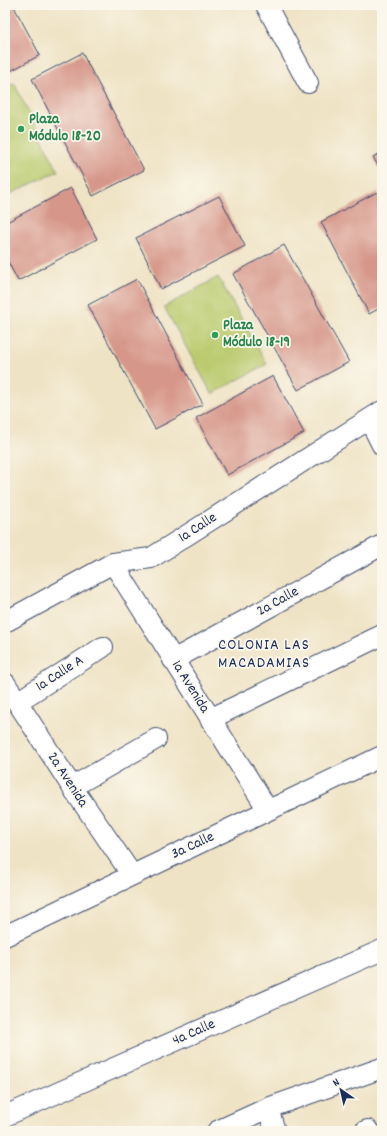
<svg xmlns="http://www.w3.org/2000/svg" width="387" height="1136" font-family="Dekko,sans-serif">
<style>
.green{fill:#baca6d;stroke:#6a7c66}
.building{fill:#d69689}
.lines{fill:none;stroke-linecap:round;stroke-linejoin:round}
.minor-casing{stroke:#3b4a6d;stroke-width:22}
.minor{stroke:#fff;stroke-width:20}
.leisure-dot{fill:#2e9e5b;stroke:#fbf7ec;stroke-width:1.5}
.labels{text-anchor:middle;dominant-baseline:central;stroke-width:3.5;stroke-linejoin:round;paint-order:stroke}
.leisure-label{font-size:15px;font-weight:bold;fill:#27864d;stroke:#fbf7ec;text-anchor:start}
.street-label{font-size:15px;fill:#1b2f5e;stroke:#fbf7ec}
.neighbourhood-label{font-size:16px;letter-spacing:1px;fill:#1b2f5e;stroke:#fbf7ec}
</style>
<rect width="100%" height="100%" fill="#fbf7ec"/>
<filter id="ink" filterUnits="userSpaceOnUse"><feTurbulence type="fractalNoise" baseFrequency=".025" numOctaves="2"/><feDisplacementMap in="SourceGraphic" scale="8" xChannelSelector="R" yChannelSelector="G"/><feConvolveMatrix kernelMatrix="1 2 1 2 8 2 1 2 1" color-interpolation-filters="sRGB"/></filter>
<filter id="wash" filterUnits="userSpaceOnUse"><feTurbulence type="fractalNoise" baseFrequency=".012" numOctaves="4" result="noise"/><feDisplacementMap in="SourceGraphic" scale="16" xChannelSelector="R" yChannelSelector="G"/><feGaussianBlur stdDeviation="0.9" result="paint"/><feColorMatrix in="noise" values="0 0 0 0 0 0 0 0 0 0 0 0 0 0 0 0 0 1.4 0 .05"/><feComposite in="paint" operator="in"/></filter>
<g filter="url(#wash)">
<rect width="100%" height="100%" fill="#efe3c5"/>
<path class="green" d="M14,83l44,88 -50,24 -3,-6v-102z
M218,277l49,87 -55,30 -48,-87z"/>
<g id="blocks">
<path class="building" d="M5,5h8l27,50 -35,19z
M82,53l62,117 -51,26 -61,-117z
M382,152v21l-9,-16z
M71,188l26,51 -79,42 -13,-25v-33z
M377,192l5,11v104l-13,7 -48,-92z
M219,196l26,50 -84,43 -25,-51z
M284,245l65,117 -51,28 -65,-116z
M137,279l66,125 -48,25 -67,-124z
M273,376l31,57 -77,42 -31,-57z"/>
</g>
</g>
<g filter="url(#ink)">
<use href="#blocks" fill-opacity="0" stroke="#3b4a6d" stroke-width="1"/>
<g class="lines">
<g class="minor-casing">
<path id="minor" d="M266,5l42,78
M369,419l13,26
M113,563l155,247
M5,622l108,-59 38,-5 231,-147
M173,660l209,-115
M5,683l67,104 60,88
M17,702l86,-55
M210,719l172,-84
M72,787l84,-48
M5,936l377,-180
M268,1108l7,23
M5,1116l377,-166
M217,1131l51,-23 114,-40
M365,1131l3,-1"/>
</g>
<use href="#minor" class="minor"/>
</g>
</g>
<g class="leisure-dot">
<circle cx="21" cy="129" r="4"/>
<circle cx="215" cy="335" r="4"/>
</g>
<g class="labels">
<g class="leisure-label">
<text x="29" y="120">Plaza<tspan x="29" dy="17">Módulo 18-20</tspan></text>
<text x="223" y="326">Plaza<tspan x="223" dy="17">Módulo 18-19</tspan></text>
</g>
<g class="street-label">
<text transform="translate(198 528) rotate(-33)">1a Calle</text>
<text transform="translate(278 602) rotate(-29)">2a Calle</text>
<text transform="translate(60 674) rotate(-33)">1a Calle A</text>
<text transform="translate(190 687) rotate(58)">1a Avenida</text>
<text transform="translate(67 780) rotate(57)">2a Avenida</text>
<text transform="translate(193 846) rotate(-25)">3a Calle</text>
<text transform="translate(194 1033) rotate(-24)">4a Calle</text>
</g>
<g class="neighbourhood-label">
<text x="264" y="645">COLONIA LAS<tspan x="264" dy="18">MACADAMIAS</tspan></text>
</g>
</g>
<rect width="387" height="1136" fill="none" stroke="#fbf7ec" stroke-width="20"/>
<g transform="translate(341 1090) rotate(326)" stroke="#fbf7ec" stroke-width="3" paint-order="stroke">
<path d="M0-3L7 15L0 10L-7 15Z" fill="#1b2f5e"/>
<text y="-6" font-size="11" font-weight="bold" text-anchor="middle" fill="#1b2f5e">N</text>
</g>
</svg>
